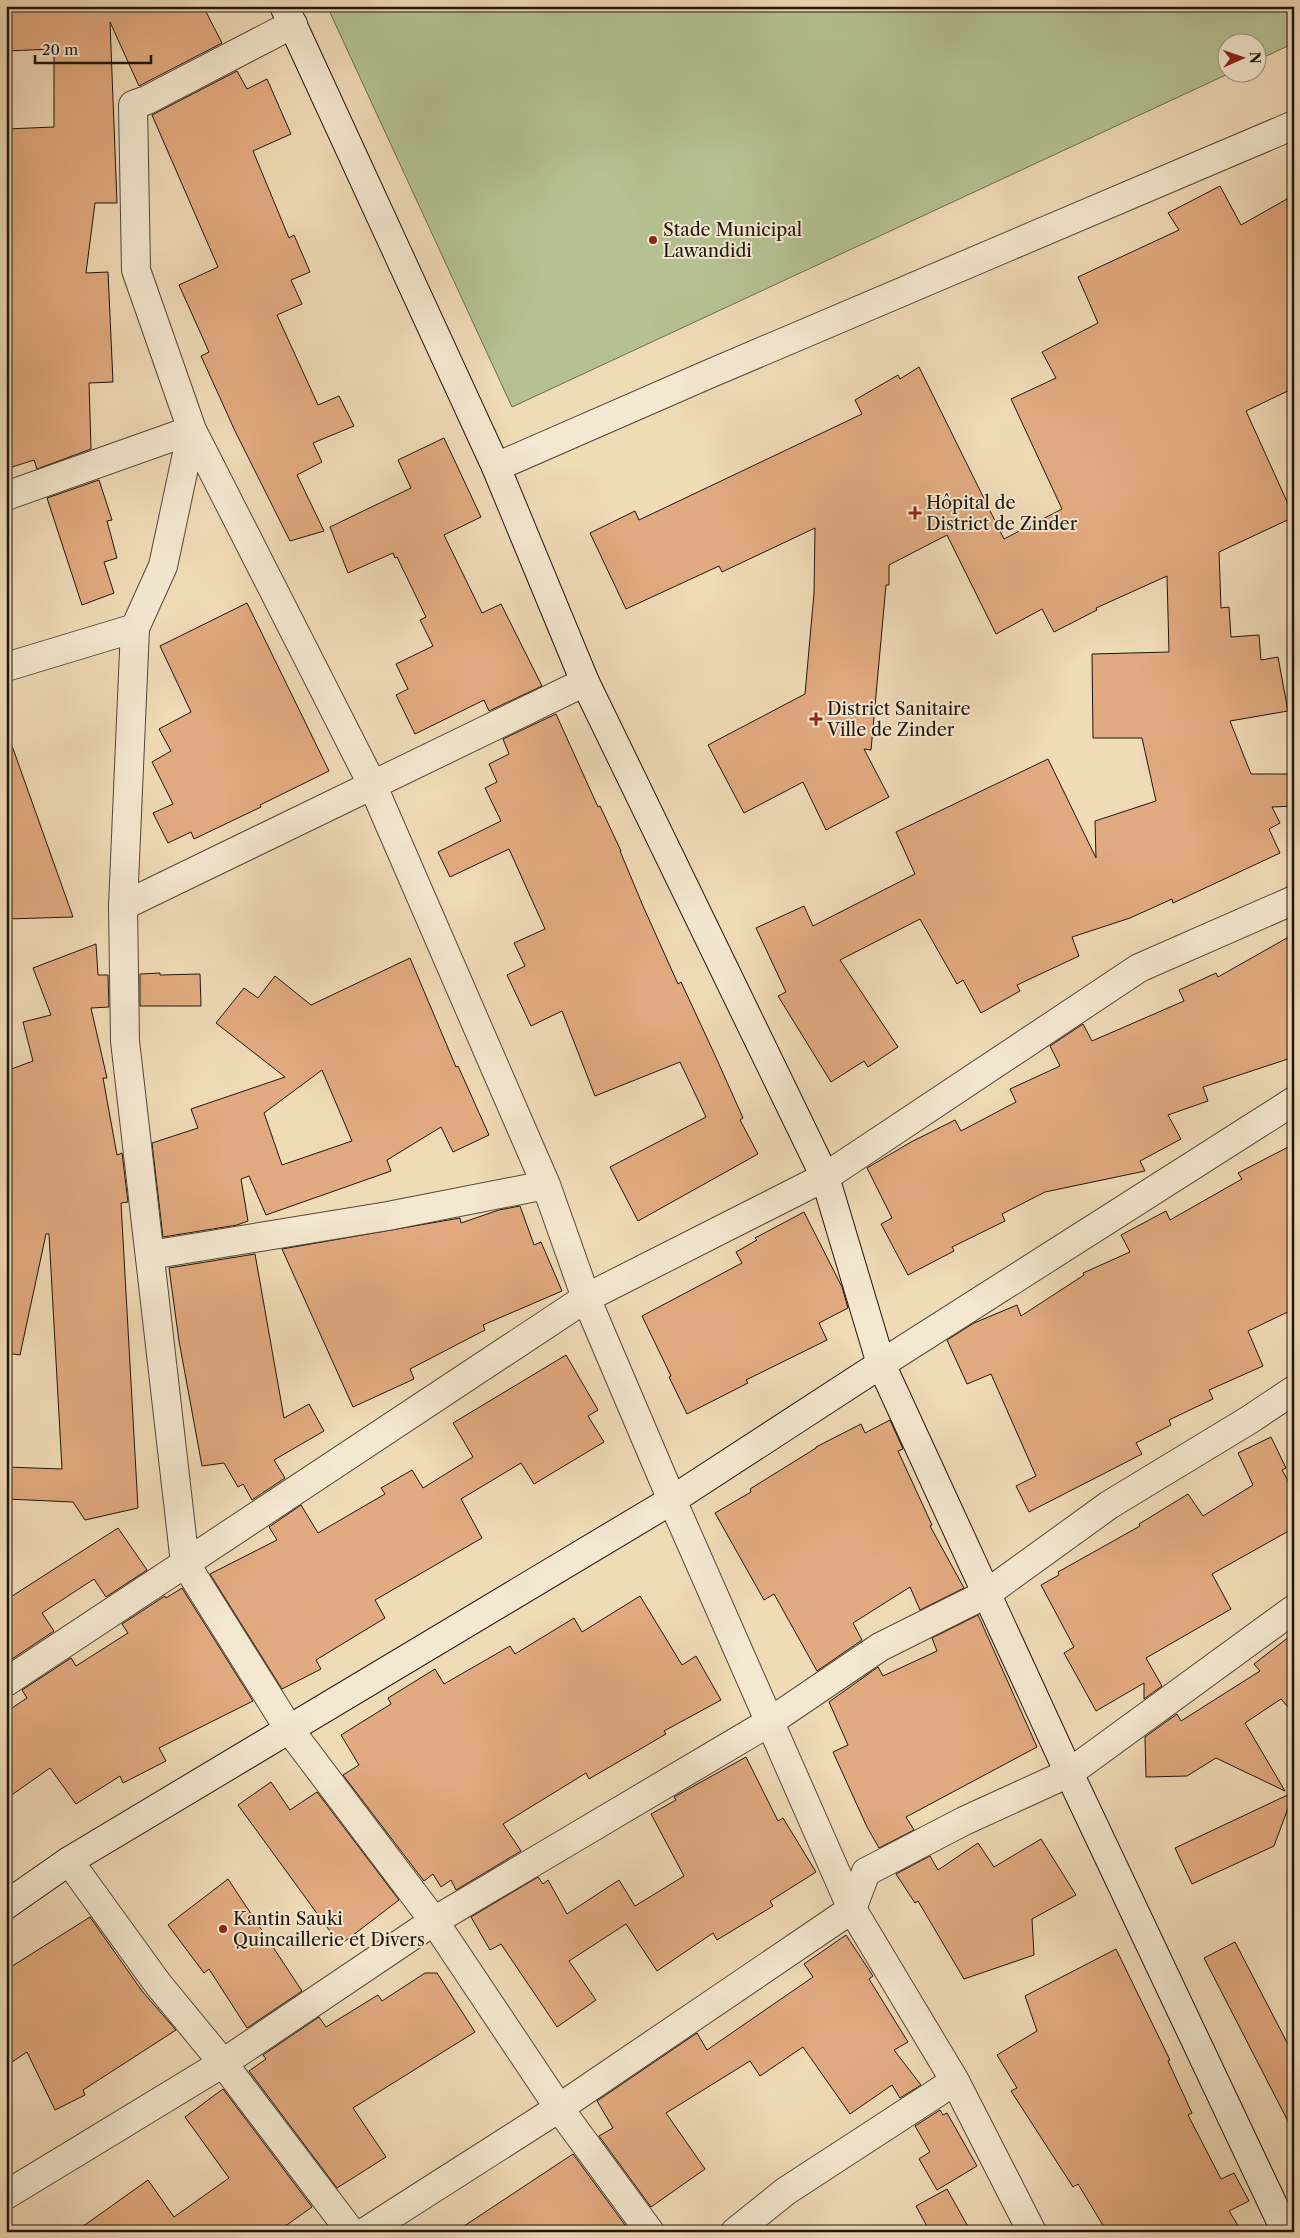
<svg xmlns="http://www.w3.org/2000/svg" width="1300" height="2238" font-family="'Libre Caslon Text',serif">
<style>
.green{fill:#b5c192;stroke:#6a6c50}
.building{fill:#e2aa80;stroke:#1f160d;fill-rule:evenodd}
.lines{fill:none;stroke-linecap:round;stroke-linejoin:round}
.street-casing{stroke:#534738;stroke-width:30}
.secondary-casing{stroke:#1f160d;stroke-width:30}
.street{stroke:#f5e8d0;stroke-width:28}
.secondary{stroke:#f5e8d0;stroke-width:28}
.poi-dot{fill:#8f2418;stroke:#f5e8d0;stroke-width:2}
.labels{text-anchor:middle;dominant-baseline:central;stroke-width:4;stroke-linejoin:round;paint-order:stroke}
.poi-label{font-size:18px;fill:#1f160d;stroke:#f5e8d0;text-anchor:start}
</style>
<rect width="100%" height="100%" fill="#f0dbb7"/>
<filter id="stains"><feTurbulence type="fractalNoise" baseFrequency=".004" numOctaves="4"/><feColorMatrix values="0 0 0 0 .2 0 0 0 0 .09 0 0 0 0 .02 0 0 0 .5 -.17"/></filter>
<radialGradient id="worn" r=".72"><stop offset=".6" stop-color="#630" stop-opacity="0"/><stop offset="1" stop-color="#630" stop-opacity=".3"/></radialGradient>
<path class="green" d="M327,6h967v37l-36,17v-18h-30v30l2,1 -718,334z"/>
<path class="building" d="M83,6h120l19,37 -83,43 -29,-64 7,181h-22l-9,70 22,-1 5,110 -24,1 2,66 -54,20 -3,-9 -28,9v-340l48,-2v-78l-48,2v-41z
M237,71l10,18 20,-10 24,55 -38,17 36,87 5,-3 16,37 -19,8 11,24 -25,11 41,90 21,-9 15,30 -41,17 9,19 -25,13 27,56 -34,10 -55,-110 -34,-75 8,-4 -30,-67 39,-18 -66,-152z
M1220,186l21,39 53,-30v193l-48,23 48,106 -75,35 2,56 8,-1 2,30 28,-2 2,25 17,-3 10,54 -58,10 21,53h43v32l-22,1 8,16 -11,6 11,24 -107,50 -1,-4 -42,19 -58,19 7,19 -62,29 3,6 -39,22 -18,-33 -6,4 -37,-65 -80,41 58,87 -30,20 -4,-6 -33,21 -53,-86 8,-4 -30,-64 48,-22 9,20 102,-52 -19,-42 152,-73 48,99 -1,-37 61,-20 -14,-63h-49l-1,-84 77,-2 -2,-76 -71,32 1,2 -43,22 -12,-23 -46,25 -49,-99 -58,30v20h-3l-15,165 -7,-1 25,48 -63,33 -23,-48 -59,31 -36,-68 97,-51 9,-101 1,-65 -93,44 -3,-6 -93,43 -36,-76 45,-22 4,9 223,-106 -7,-14 43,-25 2,4 19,-12 85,172 58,-30 -51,-110 45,-21 -14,-26 56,-29 -20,-46 101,-47 -11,-17z
M444,438l37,79 -37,18 38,78 19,-9 41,82 -53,25 -5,-11 -69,34 -19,-39 12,-6 -12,-25 37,-18 -13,-26 6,-3 -29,-60 -2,1 -2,-5 -45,20 -18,-46 81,-39 -13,-28z
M99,480l13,40 -5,1 10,37 -13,4 10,31 -32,12 -35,-107z
M247,603l82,168 -69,34 1,2 -67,32 -3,-7 -23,11 -15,-30 20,-9 -21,-42 19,-11 -12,-22 32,-17 -31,-66z
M556,714l42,93 2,-1 21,45h-1l23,55 35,78 3,-2 33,71 29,65 -3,2 18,34 -120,67 -28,-54 96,-50 -26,-55 -85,34 -33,-85 -31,15 -24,-51 18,-9 -11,-23 31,-14 -36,-80 -59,28 -12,-25 63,-31 -16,-33 12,-6 -8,-18 20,-10 -6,-15z
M11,743l62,174 -67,2v-175z
M1294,934v123l-91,30 5,14 -40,14 13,24 -41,22 5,10 -100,21 -43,22 3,7 -53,26 2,4 -46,24 -27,-51 11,-6 -25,-50 44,-26 44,-22 6,11 55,-29 -6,-13 50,-23 -10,-20 33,-22 9,17 92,-40 -5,-11 37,-17 2,4z
M96,944l2,31h10l1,32 -18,1 16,70h-4l14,77 5,-2 6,49 -7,1 17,305 -53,12 -12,-18 -67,-3v-32l56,2 -13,-235h-3l-26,121 -14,-2v-282l27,-10 -10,-39 28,-7 -18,-47z
M410,958l46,109 2,-1 31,69 -36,17 -12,-25 -54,33 4,11 -125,44 -17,-39 -8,3 7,42 -11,4 -74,12 -11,-94 46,-15 -7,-19 94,-32 -69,-54 28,-35 14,10 17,-22 36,29zM322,1070l30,71 -70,24 -18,-52z
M160,973v2l40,-1 1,32h-61v-32z
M1294,1144v165l-46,22 15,35 -54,24 4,9 -44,21 2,5 -35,18 6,11 -113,58 -13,-26 20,-10 -45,-102 -24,10 -20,-44 27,-17 43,-18 4,11 63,-41 -1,-2 47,-21 -9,-17 45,-24 4,9 72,-41 -4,-6z
M520,1206l14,39 7,-3 21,49 -79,34 2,5 -75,39 4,10 -61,28 -71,-158 178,-31 1,5 38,-13z
M804,1212l38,75 6,21 -29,15 8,17 -81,40 2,3 -61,31 -18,-37 2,-1 -29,-60 100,-53 -6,-11 21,-12 -2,-2z
M255,1254l29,164 25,-14 15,27 -50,29 11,18 -33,22 -9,-16 -5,3 -14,-24 -22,3 -23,-125 -10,-73z
M566,1355l32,55 -10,6 16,26 -70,42 -13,-21 -60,36 21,39 -107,62 10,18 -69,42 5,9 -39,20 -72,-115 67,-34 -8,-13 32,-22 17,28 67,-39 -4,-6 31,-18 11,18 50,-31 -20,-34z
M890,1420l13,29 -5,2 34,74 -2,1 34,62 -44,22 -10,-23 -57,36 9,17 -45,31 -43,-77 -10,6 -49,-87 36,-21 -1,-3 66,-41v-1l45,-23 4,9z
M1271,1437l15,31 -4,2 12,22v36l-82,46 19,35 -85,49 16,28 -18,13v-16l-48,28 -32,-58 10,-6 -33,-62 18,-10 -1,-3 82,-46 -1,-2 49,-30 15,22 50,-31 -15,-32z
M118,1528l29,42 -41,27 -12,-18 -52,34 12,18 -48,32v-63z
M182,1588l71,113 -94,47 7,13 -43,22 -3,-7 -44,28 -26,-36 -44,31v-87l21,-14 -5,-8 49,-32 5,8 52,-33 -6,-9 43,-28 1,2z
M640,1596l42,69 14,-9 25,44 -57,31 2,3 -77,45 -3,-6 -83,51 18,27 -65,39 -5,-10 -10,7 -8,-13 -9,7 -81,-106 16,-10 -18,-30 50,-31 -3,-6 47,-29 9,15 66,-38 5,8 59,-36 8,14z
M978,1615l59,132 -131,70 8,13 -35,18 -12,-21 -34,-75 15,-7 -19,-43 49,-35 5,9 54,-25 -5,-13z
M1294,1633v81l-13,-15 -36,24 40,68 -69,-33 -29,18 -41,1 -1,-40 32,-23 4,7 79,-50 -6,-7z
M746,1757l32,64 5,-3 33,54 -46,29 3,5 -56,34 -4,-7 -56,38 -31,-47 -57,37 27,39 -39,27 -56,-83 -11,6 -19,-33 67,-40 5,7 5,-4 19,34 52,-34 16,26 49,-30 -33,-62 25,-14 -2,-3z
M271,1782l19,28 27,-18 82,108 -59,45 -102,-140z
M1294,1792l-20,54 -82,38 -17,-36z
M1041,1839l35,56 -44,24 2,36 -70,24 -46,-78 -3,2 -19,-29 34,-18 8,14 40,-27 16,24z
M228,1879l74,112 -55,37 -38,-59 -5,4 -36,-48z
M90,1917l52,74 34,39 -93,60 2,5 -30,15 -28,-58 -21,14v-96z
M846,1935l27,41 -4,3 39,63 -14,8 27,35 -21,13 -8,-13 -42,29 -47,-67 -43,29 -10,-15 -84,52 39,56 -54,38 -52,-71 14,-8 -16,-27 100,-68 10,17 106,-73 -9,-13z
M1235,1942l59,114v77l-90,-175z
M1116,1949l54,111 -2,1 24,52 -4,2 33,64 13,-6 15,28 -20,10 13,21h-135l-29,-48 -5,3 -62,-96 6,-3 -20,-33 40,-24 -12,-35z
M425,1973h12l38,59 -122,76 33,49 -49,31 -88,-117 17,-12 -3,-4 56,-38 7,10 52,-32 4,6z
M223,2089l89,118 -35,25h-202l73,-52 26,37 55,-39 -44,-61z
M940,2110l3,5 4,-2 30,53 -40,24 -18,-31 11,-7 -15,-26z
M573,2154l52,71 -10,7h-160z
M947,2189l24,43h-41l-14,-26z"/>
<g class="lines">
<g class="street-casing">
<path id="street" d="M496,467l213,-93 585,-249
M6,496l186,-66 180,354 174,401 40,113 86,202 180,409 103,172 77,151
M135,628l-12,278 2,135 60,522 104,166 145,192 125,187 91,124
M6,667l129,-39 28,-62 29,-136 -56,-160 -3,-165 14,-5 146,-76
M123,906l462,-224
M150,1255l238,-39 158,-31
M881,1364l413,-263
M6,1682l580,-384 239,-121 314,-209 155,-68
M69,1861l89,123 65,79 128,169
M6,2195l217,-132 211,-142 334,-198 112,-76 106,-53 123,-89 140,-85 45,-30
M365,2232l194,-124 293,-199 14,-37 98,-51 105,-48 225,-164
M735,2232l51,-41 169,-110"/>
</g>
<g class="secondary-casing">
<path id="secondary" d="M284,6l212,461 89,215 240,495 56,187 188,409 217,459
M6,1905l63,-44 603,-361 209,-136"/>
</g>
<use href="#street" class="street"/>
<use href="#secondary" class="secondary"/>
</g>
<g class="poi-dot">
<circle cx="653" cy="240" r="5"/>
<path d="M912.5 505.5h5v5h5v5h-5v5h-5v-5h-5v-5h5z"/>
<path d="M813.5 711.5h5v5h5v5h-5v5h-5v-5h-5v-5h5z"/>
<circle cx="223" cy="1929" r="5"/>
</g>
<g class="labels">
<g class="poi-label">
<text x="663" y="230">Stade Municipal<tspan x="663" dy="21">Lawandidi</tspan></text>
<text x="926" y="503">Hôpital de<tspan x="926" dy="21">District de Zinder</tspan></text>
<text x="827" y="709">District Sanitaire<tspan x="827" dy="21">Ville de Zinder</tspan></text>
<text x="233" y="1919">Kantin Sauki<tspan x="233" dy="21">Quincaillerie et Divers</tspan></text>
</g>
</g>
<rect width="1300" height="2238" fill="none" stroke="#f0dbb7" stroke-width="25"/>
<rect x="8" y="8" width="1285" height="2223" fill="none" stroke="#1f160d" stroke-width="2.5"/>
<rect x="12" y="12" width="1275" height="2213" fill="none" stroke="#1f160d"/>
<g transform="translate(1242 58) rotate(88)"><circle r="24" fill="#f5e8d0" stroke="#9f9482"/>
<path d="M0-4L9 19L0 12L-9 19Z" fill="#8f2418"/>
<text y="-8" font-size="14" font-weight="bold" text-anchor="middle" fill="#1f160d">N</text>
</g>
<path d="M35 55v8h116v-8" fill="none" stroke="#1f160d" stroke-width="2.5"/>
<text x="42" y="55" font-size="15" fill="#1f160d" stroke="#f5e8d0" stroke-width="4" paint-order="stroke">20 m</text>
<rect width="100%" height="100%" filter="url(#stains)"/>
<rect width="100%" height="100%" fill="url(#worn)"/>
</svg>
